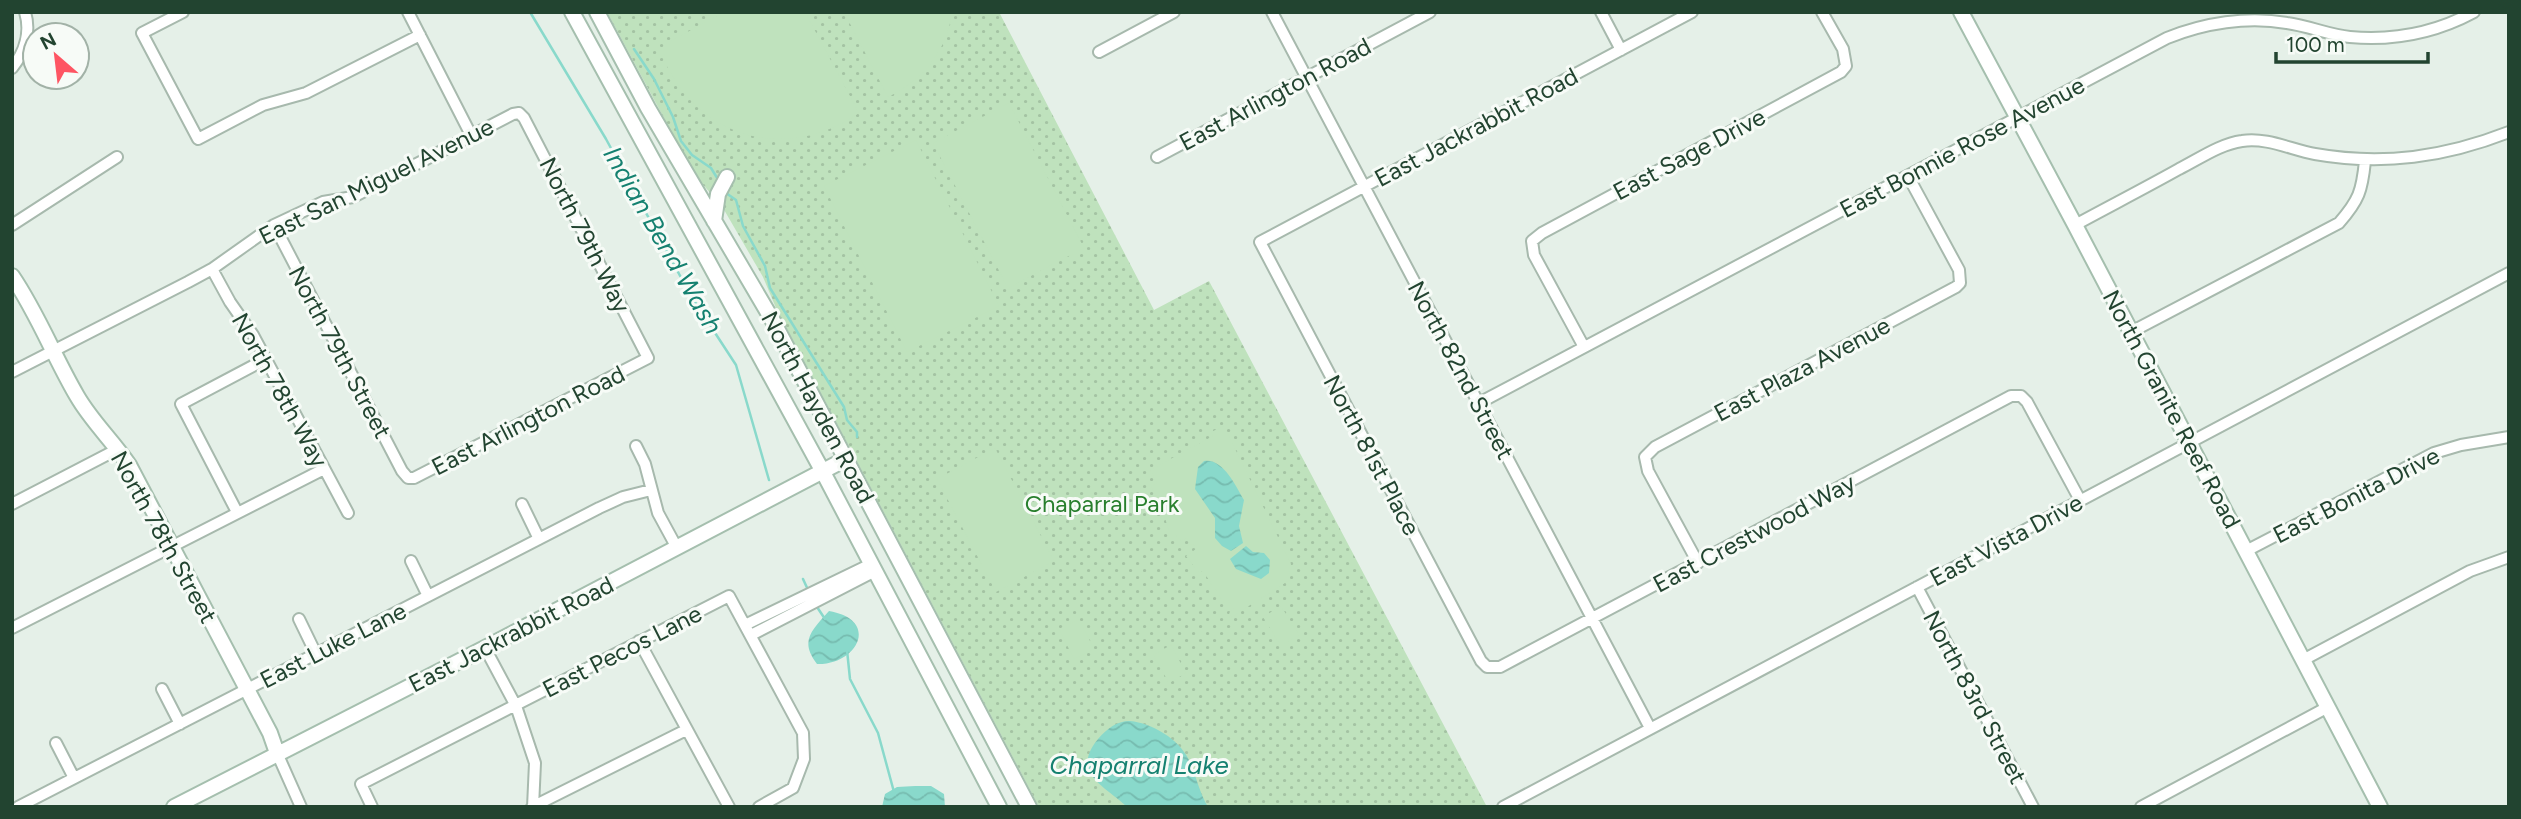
<svg xmlns="http://www.w3.org/2000/svg" width="2521" height="819" font-family="Figtree,sans-serif">
<style>
.grass{fill:url(#grass-dots)}
.garden{fill:#bfe2bd}
.water{fill:url(#water-waves)}
.lines{fill:none;stroke-linecap:round;stroke-linejoin:round}
.stream{stroke:#89d9cb;stroke-width:2.5}
.street-casing{stroke:#a7b9ad;stroke-width:14}
.secondary-casing{stroke:#a5bfae;stroke-width:18}
.street{stroke:#fff;stroke-width:10}
.secondary{stroke:#fff;stroke-width:14}
.labels{text-anchor:middle;dominant-baseline:central;stroke-width:6;stroke-linejoin:round;paint-order:stroke}
.street-label{font-size:24px;fill:#224430;stroke:#f7fbf7}
.park-label{font-size:24px;fill:#287f2d;stroke:#f7fbf7}
.water-label{font-size:26px;font-style:italic;fill:#158170;stroke:#f7fbf7}
</style>
<defs>
<pattern id="grass-dots" width="8" height="8" patternUnits="userSpaceOnUse" patternTransform="scale(1.75)"><rect width="8" height="8" fill="#bfe2bd"/><path d="M2 2h.1M6 6h.1" fill="none" stroke="#a4c3a3" stroke-width="1.8" stroke-linecap="round"/></pattern>
<pattern id="water-waves" width="16" height="10" patternUnits="userSpaceOnUse" patternTransform="scale(1.75)"><rect width="16" height="10" fill="#89d9cb"/><path d="M0 5q4-4 8 0t8 0" fill="none" stroke="#76bbaf"/></pattern>
</defs>
<rect width="100%" height="100%" fill="#e5f0e8"/>
<path class="grass" d="M607,12h392l155,298 55,-29 278,526h-448l-263,-499 -13,-31 -40,-69 -29,-34z"/>
<path class="garden" d="M724,12h81l54,101c-73,50 -160,26 -196,-55l8,-17z
M844,12h108c-5,39 -29,68 -64,85z
M1009,103l75,145 -76,40 -75,-145z
M916,140l83,166 -92,46 -83,-166z
M1224,426l67,138 -3,17 -63,40 6,-5 -2,-3 5,-4 -6,-9 -4,3 -21,-32 -4,2 -13,-17 10,-7 -3,-5 -2,1 -5,-7 -5,3 -5,-6 -7,-4 -4,-13 -5,-7 5,-3 -14,-21 6,-4 -7,-13 63,-34 -2,-4z
M995,448l59,113 -58,31 -59,-113z
M1281,606l18,29 -18,11 -18,-29z
M1079,619l15,30 -20,10 -15,-30z
M1171,645l15,28 -17,10 -16,-28z"/>
<path class="water" d="M1204,461c19,-3 31,24 40,39l-5,26 4,17 -12,8 -9,-5 -7,-8v-20l-20,-29 3,-22z
M1246,546l7,6 11,1 6,7 -1,13 -8,6 -25,-10 -6,-10z
M829,611c52,9 28,54 -12,53 -18,-23 -5,-34 12,-53z
M1130,721c22,2 49,18 59,39 7,15 10,32 19,47h-81c-22,-21 -57,-34 -29,-68 9,-10 18,-18 32,-18z
M915,786h16l13,8 1,13h-63l3,-13 12,-7z"/>
<g class="lines">
<path class="stream" d="M530,12l76,127 85,157 45,69 33,115
M634,49l20,30 19,38 8,24 11,14 19,13 8,13
M726,193l10,7 7,26 22,40 5,22 74,119 3,13 10,12v5
M803,579l6,13
M815,604l10,15
M847,650l3,29 28,54 16,59"/>
<g class="street-casing">
<path id="street" d="M183,12l-41,21 56,106 65,-34 43,-12 114,-58
M408,12l63,123
M1272,12l378,716
M1601,12l20,38
M1692,12l-432,230 221,419 6,6h13l511,-271h10l6,6 53,98
M1099,52l75,-40
M12,68c13,-16 19,-36 13,-56
M1157,157l273,-145
M12,225l105,-68
M2075,225c35,-19 70,-37 104,-56 20,-10 41,-25 63,-28 25,-4 50,9 73,13 68,12 130,3 194,-22
M212,269l18,33 23,33 95,178
M2131,332l208,-109c20,-23 23,-32 26,-62
M1584,347l-50,-92 -2,-14 10,-8 299,-161 5,-6 -3,-17 -21,-37
M12,372l176,-90 24,-13 62,-44 49,-23 30,-5 160,-83 6,-1 5,5 124,240 -234,120h-6l-6,-7 -128,-246
M1479,403l688,-365c37,-15 80,-22 120,-15 22,3 42,12 63,14 44,4 85,-4 124,-25
M636,446l9,18 13,49 19,35
M12,504l106,-55
M522,504l17,35
M237,512l-56,-108 85,-45
M2246,551l188,-98 27,-8 48,-8
M411,561l17,35
M1698,563l-50,-92 -3,-14 10,-10 301,-160 4,-4 -1,-13 -51,-94
M1917,587l116,220
M299,619l17,35
M745,625l126,-61
M12,628l312,-159
M751,635l124,-64
M639,641l90,166
M485,648l31,58 19,57 -2,44
M2303,660l167,-89 39,-14
M162,689l18,35
M56,743l18,35
M277,753l24,54
M18,807l581,-299 24,-11 28,-7
M372,807l-11,-23 368,-188 74,137 1,26 -11,29 -34,19
M532,807l154,-77
M1503,807l1006,-534
M2141,807l187,-100"/>
</g>
<g class="secondary-casing">
<path id="secondary" d="M572,12l251,460 176,335
M597,12l51,96 125,213 256,486
M1961,12l114,213 305,582
M714,221l4,-27 9,-17
M12,276c26,38 42,81 65,120 15,26 36,45 52,69l141,268 7,20
M174,807l311,-159 361,-189"/>
</g>
<use href="#street" class="street"/>
<use href="#secondary" class="secondary"/>
</g>
<g class="labels">
<g class="street-label">
<text transform="translate(1275 94) rotate(-28)">East Arlington Road</text>
<text transform="translate(1476 127) rotate(-28)">East Jackrabbit Road</text>
<text transform="translate(1962 147) rotate(-28)">East Bonnie Rose Avenue</text>
<text transform="translate(1689 154) rotate(-28)">East Sage Drive</text>
<text transform="translate(376 181) rotate(-26)">East San Miguel Avenue</text>
<text transform="translate(585 235) rotate(63)">North 79th Way</text>
<text transform="translate(340 352) rotate(62)">North 79th Street</text>
<text transform="translate(1802 369) rotate(-28)">East Plaza Avenue</text>
<text transform="translate(1461 370) rotate(62)">North 82nd Street</text>
<text transform="translate(280 390) rotate(61)">North 78th Way</text>
<text transform="translate(818 407) rotate(62)">North Hayden Road</text>
<text transform="translate(2172 409) rotate(62)">North Granite Reef Road</text>
<text transform="translate(528 420) rotate(-27)">East Arlington Road</text>
<text transform="translate(1372 455) rotate(62)">North 81st Place</text>
<text transform="translate(2356 495) rotate(-27)">East Bonita Drive</text>
<text transform="translate(1754 533) rotate(-28)">East Crestwood Way</text>
<text transform="translate(164 537) rotate(61)">North 78th Street</text>
<text transform="translate(2006 540) rotate(-28)">East Vista Drive</text>
<text transform="translate(511 634) rotate(-27)">East Jackrabbit Road</text>
<text transform="translate(333 645) rotate(-27)">East Luke Lane</text>
<text transform="translate(622 651) rotate(-27)">East Pecos Lane</text>
<text transform="translate(1975 697) rotate(62)">North 83rd Street</text>
</g>
<g class="park-label">
<text x="1102" y="503">Chaparral Park</text>
</g>
<g class="water-label">
<text transform="translate(663 240) rotate(60)">Indian Bend Wash</text>
<text x="1139" y="765">Chaparral Lake</text>
</g>
</g>
<rect width="2521" height="819" fill="none" stroke="#224430" stroke-width="28"/>
<g transform="translate(56 56) rotate(332)"><circle r="33" fill="#f7fbf7" stroke="#a2b2a7" stroke-width="2"/>
<path d="M0-5L12 26L0 18L-12 26Z" fill="#fe5563"/>
<text y="-10" font-size="19" font-weight="bold" text-anchor="middle" fill="#224430">N</text>
</g>
<path d="M2276 52v10h152v-10" fill="none" stroke="#224430" stroke-width="3.5"/>
<text x="2286" y="52" font-size="21" fill="#224430" stroke="#f7fbf7" stroke-width="5" paint-order="stroke">100 m</text>
</svg>
